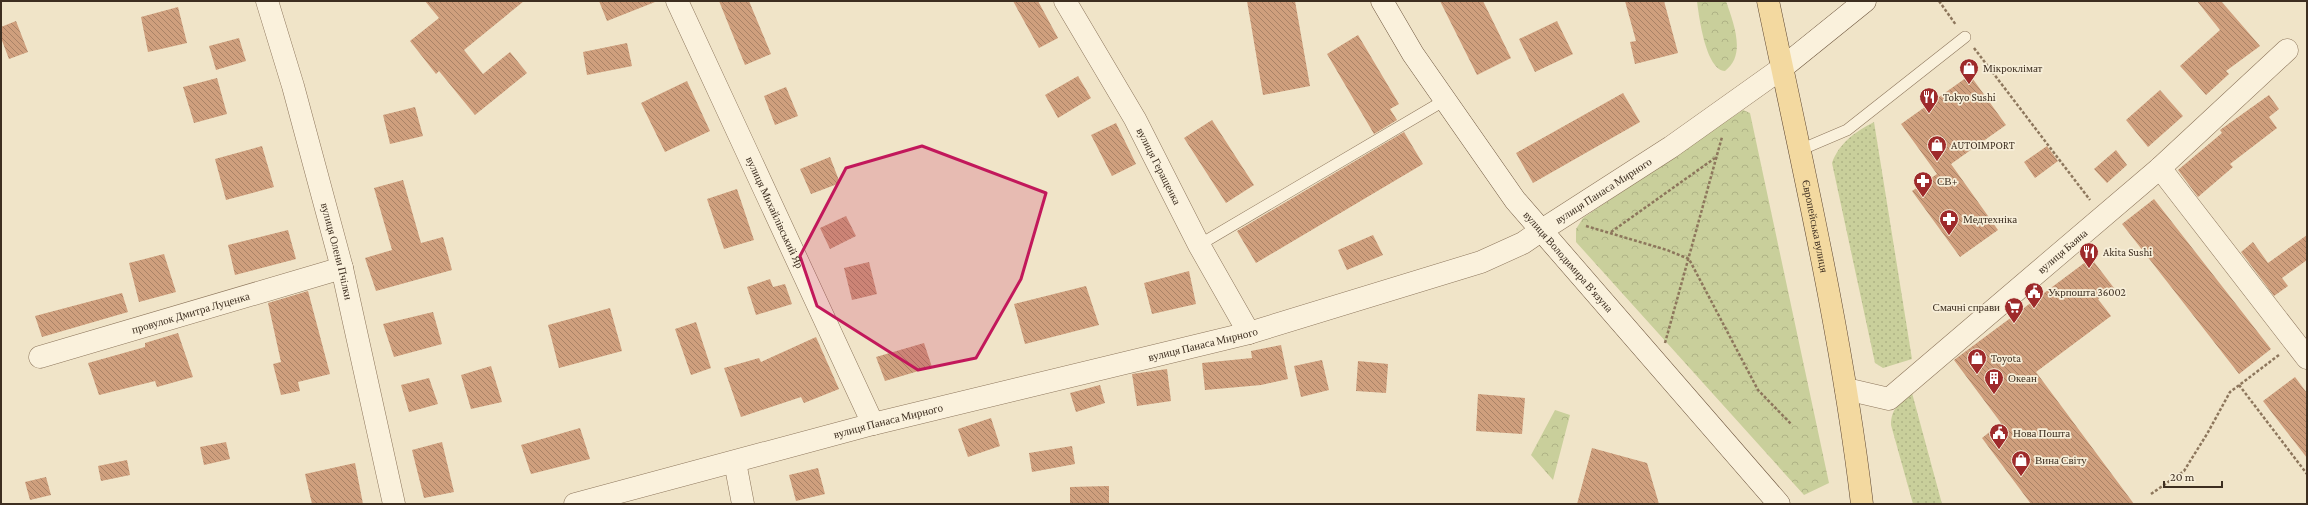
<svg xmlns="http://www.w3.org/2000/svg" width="2308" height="505" font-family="'Crimson Pro',serif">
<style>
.grass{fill:url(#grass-dots)}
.forest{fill:url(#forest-crowns)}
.building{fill:url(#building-back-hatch)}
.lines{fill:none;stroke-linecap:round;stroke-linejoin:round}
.lane-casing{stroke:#8d765c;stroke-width:12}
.street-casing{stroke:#8d765c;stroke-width:23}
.secondary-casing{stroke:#6f573f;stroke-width:23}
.primary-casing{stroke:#5b4430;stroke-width:23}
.path{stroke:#8d765c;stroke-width:2.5;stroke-dasharray:3 2;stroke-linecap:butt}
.lane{stroke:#faf1dc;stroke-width:11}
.street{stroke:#faf1dc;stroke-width:22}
.secondary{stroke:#faf1dc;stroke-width:22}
.primary{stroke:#f3d9a0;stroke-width:22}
.marked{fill:#c2185b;fill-opacity:0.2;stroke:#c2185b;stroke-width:3;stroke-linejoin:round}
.labels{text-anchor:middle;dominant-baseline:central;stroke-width:3.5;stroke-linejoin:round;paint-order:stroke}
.poi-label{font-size:11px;fill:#3d2e20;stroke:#f7eed8;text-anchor:start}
.street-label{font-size:11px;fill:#3d2e20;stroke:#f7eed8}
</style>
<defs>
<pattern id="grass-dots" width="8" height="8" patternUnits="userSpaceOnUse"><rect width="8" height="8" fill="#c9cf9b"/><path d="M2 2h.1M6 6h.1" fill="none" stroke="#aeb285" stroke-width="1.8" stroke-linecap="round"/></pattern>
<pattern id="forest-crowns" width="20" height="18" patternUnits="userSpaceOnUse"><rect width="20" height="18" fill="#c9cf9b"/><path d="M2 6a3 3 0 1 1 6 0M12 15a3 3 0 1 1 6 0" fill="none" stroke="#aeb285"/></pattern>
<pattern id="building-back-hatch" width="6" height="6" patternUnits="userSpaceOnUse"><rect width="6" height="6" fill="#cf9f7d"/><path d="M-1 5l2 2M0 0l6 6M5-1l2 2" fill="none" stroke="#a98266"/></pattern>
</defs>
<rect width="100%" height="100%" fill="#f0e4c8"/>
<path class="grass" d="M1874,122l38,237 -29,9 -8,-5 -43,-200c7,-20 23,-31 42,-41z
M1912,393l30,111h-29l-22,-79c0,-17 9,-22 21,-32z"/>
<path class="forest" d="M1697,1h29c7,21 21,54 -1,70 -19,-1 -26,-54 -28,-70z
M1743,110l7,3 79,370 -25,12 -228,-253v-13l7,-11z
M1555,410l15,5 -17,65 -22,-25z"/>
<path class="building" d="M425,1h99l-60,49 19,24 27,-22 17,21 -52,42 -36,-44 -3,3 -26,-33 29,-23z
M599,1h55l1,1 -48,19z
M719,1h30l22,53 -26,11z
M1013,1h25l20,37 -19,10z
M1247,1h48l15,85 -47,9z
M1440,1h43l28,57 -34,17z
M1625,1h39l14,52 -43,11 -5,-22 6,-1z
M2197,1h24l39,45 -34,25 3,3 -23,21 -26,-29 40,-36z
M178,7l9,36 -39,9 -7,-35z
M16,21l12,31 -19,7 -8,-21v-11z
M1557,21l16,33 -38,18 -16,-33z
M1358,35l41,69 -9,5 7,11 -23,14 -47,-80z
M239,38l7,23 -30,9 -7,-24z
M627,43l5,23 -45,9 -4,-23z
M1970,75l36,50 -55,39 47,66 -38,27 -48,-66 25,-17 -36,-50z
M1078,76l13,22 -33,20 -13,-23z
M217,78l10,36 -33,9 -11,-36z
M687,81l23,50 -45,21 -24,-49z
M786,87l12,29 -23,9 -11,-29z
M2160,90l23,26 -35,31 -22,-27z
M1623,93l17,29 -107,61 -17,-30z
M2269,95l10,14 -10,8 8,11 -47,36 3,3 -35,30 -20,-27 44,-37 -2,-3z
M415,107l8,29 -33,8 -7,-29z
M1212,120l42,65 -28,18 -42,-65z
M1116,123l20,41 -24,12 -21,-41z
M1404,132l19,32 -167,99 -19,-32z
M262,146l12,41 -48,13 -11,-41z
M2047,146l11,15 -23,17 -11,-16z
M2116,150l11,15 -20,18 -13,-14z
M830,157l10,26 -29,11 -11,-25z
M403,180l18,63 22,-6 9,33 -76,21 -11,-33 27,-8 -18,-62z
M737,189l17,51 -30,9 -17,-50z
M2154,199l117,150 -32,25 -117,-150z
M846,216l10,20 -26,13 -10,-21z
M288,230l8,29 -61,16 -7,-30z
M1373,235l10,20 -36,15 -9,-20z
M2307,235v25l-25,18 6,8 -14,10 -33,-44 12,-10 15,21z
M164,254l12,38 -37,10 -10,-39z
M2091,258l23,30 -16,11 13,17 -75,56 98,132h-103l-49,-66 19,-15 -47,-63z
M869,262l8,32 -25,6 -8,-32z
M1189,271l7,33 -44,10 -8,-31z
M770,279l3,8 12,-3 7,20 -36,11 -9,-28z
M1086,286l13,39 -74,19 -11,-40z
M308,291l22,83 -32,8 2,9 -19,4 -8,-31 8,-2 -13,-59z
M122,293l6,19 -86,25 -7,-21z
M610,308l12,43 -63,17 -11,-43z
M433,312l9,32 -48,13 -11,-33z
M696,322l15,46 -20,7 -16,-46z
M178,333l15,44 -36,10 -2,-6 -56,14 -11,-32 57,-16v-4z
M816,337l23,52 -35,14 -3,-6 -60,20 -17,-49 35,-10 2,4z
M924,343l8,24 -47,14 -9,-24z
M1281,345l7,34 -27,6 -56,5 -3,-27 50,-5 -1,-7z
M1322,360l7,30 -28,7 -7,-31z
M1358,361l30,3 -2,29 -30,-2z
M491,366l11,36 -31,7 -10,-34z
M1167,369l4,32 -34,5 -5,-32z
M2295,377l12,16v65l-44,-57z
M429,378l9,26 -29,8 -8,-27z
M1100,385l5,18 -29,9 -6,-19z
M1478,394l47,4 -3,36 -46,-3z
M991,418l9,28 -32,11 -10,-28z
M580,428l10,31 -59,15 -10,-29z
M226,442l4,17 -26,6 -4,-18z
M442,442l12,50 -30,6 -12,-48z
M1072,446l3,18 -43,8 -3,-19z
M1592,448l55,15 12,41h-82z
M127,460l3,15 -29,6 -3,-15z
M355,463l8,41h-51l-7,-30z
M818,468l7,26 -29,7 -7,-26z
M46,477l5,18 -21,5 -5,-18z
M1109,486v18h-39v-17z"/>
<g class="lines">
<g class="lane-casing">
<path id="lane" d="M1800,150l47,-20 118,-93
M1199,245l246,-145"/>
</g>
<g class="street-casing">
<g id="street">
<path id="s1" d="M267,1l26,85 49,182 52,236"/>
<path id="s2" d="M677,1l196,423"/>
<path id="s3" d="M1065,1l70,118 64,126 50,88"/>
<path d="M2160,168l147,190"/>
<path id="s4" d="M40,357l302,-89"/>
<path id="s5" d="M1846,389l43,10 271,-231 127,-118"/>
<path d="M735,462l8,42"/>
<path id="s6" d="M575,504l298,-80 376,-91 232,-71 42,-19 19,-13 129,-83 111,-79"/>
</g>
</g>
<g class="secondary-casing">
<g id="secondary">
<path id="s7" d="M1382,1l31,53 102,146 264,304"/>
<path d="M1782,68l83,-67"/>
</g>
</g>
<g class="primary-casing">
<g id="primary">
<path id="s8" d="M1768,1c35,167 74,334 94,503"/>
</g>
</g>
<path class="path" d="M1939,1l17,24
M1974,48l116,152
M1586,226l81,24 22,9 69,131 34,35
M1611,232l104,-74
M1665,343l57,-206
M2239,385l68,89
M2151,494l33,-23 23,-37 23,-42 49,-37"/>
<use href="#lane" class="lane"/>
<use href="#street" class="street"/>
<use href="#secondary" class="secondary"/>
<use href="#primary" class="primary"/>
</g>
<path class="marked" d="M922,146l124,47 -25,86 -45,79 -58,12 -101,-64 -17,-50 46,-88z"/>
<defs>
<g id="shop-pin" transform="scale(1)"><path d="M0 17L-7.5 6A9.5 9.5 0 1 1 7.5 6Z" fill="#9e2a2b" stroke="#f7eed8"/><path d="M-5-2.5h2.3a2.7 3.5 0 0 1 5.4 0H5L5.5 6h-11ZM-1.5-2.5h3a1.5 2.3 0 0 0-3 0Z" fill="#fff"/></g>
<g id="restaurant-pin" transform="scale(1)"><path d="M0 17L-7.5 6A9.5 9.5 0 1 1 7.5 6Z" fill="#9e2a2b" stroke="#f7eed8"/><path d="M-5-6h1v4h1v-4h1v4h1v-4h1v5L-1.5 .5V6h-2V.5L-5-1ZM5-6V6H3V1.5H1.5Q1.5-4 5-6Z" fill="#fff"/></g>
<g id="pharmacy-pin" transform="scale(1)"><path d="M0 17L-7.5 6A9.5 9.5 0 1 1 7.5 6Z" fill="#9e2a2b" stroke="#f7eed8"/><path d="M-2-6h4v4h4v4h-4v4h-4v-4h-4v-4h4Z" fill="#fff"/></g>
<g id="civic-pin" transform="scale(1)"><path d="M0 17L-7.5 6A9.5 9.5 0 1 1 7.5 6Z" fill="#9e2a2b" stroke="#f7eed8"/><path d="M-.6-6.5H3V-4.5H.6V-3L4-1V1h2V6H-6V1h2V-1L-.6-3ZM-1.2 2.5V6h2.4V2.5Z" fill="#fff"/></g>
<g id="supermarket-pin" transform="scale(1)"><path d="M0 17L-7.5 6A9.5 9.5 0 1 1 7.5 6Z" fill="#9e2a2b" stroke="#f7eed8"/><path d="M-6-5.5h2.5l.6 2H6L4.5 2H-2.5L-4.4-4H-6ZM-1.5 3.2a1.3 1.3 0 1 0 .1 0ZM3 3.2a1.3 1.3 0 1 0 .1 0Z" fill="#fff"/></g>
<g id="building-pin" transform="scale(1)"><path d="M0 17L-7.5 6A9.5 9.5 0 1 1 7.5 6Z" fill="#9e2a2b" stroke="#f7eed8"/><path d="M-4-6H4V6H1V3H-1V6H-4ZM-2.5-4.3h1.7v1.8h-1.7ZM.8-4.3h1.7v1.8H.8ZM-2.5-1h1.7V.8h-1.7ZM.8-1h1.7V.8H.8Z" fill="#fff"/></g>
</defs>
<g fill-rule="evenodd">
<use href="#shop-pin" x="1969" y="68"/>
<use href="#restaurant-pin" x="1929" y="97"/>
<use href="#shop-pin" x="1937" y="145"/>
<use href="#pharmacy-pin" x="1923" y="181"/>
<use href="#pharmacy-pin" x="1949" y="219"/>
<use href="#restaurant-pin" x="2089" y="252"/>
<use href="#civic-pin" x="2034" y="292"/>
<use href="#supermarket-pin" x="2014" y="307"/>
<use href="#shop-pin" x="1977" y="358"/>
<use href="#building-pin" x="1994" y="378"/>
<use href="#civic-pin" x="1999" y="433"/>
<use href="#shop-pin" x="2021" y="460"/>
</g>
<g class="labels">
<g class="poi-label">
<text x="1983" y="68">Мікроклімат</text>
<text x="1943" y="97">Tokyo Sushi</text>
<text x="1951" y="145">AUTOIMPORT</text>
<text x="1937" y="181">СВ+</text>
<text x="1963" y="219">Медтехніка</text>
<text x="2103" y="252">Akita Sushi</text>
<text x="2048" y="292">Укрпошта 36002</text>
<text x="2000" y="307" text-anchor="end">Смачні справи</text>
<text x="1991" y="358">Toyota</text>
<text x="2008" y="378">Океан</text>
<text x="2013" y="433">Нова Пошта</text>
<text x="2035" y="460">Вина Світу</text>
</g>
<g class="street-label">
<text stroke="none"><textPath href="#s3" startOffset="190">вулиця Геращенка</textPath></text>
<text stroke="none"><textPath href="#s6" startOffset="1080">вулиця Панаса Мирного</textPath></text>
<text stroke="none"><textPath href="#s2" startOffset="233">вулиця Михайлівський Яр</textPath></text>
<text stroke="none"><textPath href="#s8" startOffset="230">Європейська вулиця</textPath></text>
<text stroke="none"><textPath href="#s5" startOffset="272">вулиця Баяна</textPath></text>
<text stroke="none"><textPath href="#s1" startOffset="260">вулиця Олени Пчілки</textPath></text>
<text stroke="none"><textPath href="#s7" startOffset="321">вулиця Володимира В'язуна</textPath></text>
<text stroke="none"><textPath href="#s4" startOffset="157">провулок Дмитра Луценка</textPath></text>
<text stroke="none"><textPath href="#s6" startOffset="648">вулиця Панаса Мирного</textPath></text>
<text stroke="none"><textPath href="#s6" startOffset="324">вулиця Панаса Мирного</textPath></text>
</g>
</g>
<rect width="2308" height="505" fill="none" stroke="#3d2e20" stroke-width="4"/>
<path d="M2164 481v6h58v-6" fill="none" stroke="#3d2e20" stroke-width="2"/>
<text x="2170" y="481" font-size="12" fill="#3d2e20" stroke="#f7eed8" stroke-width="3" paint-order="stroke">20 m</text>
</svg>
